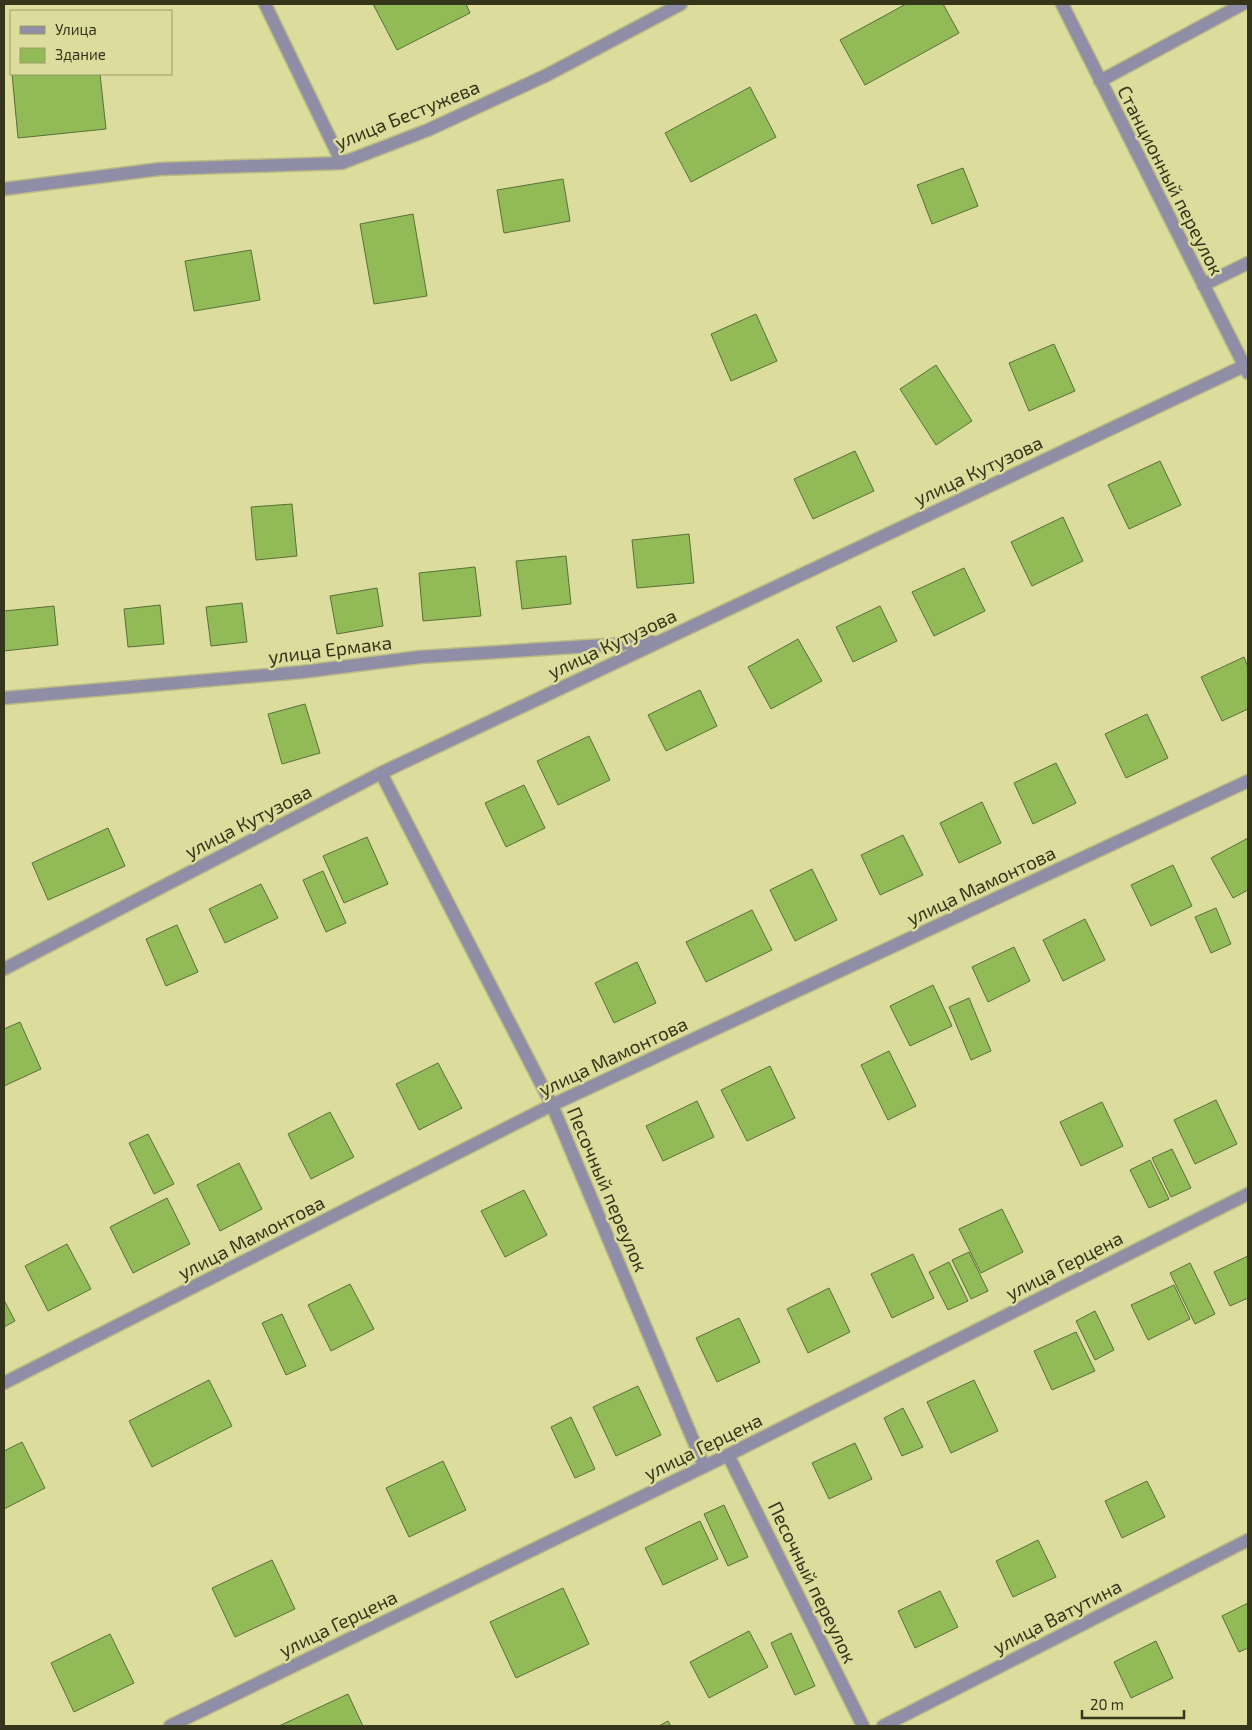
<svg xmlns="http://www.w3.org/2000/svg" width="1252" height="1730" font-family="'Exo 2',sans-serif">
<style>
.building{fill:#92ba56;stroke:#596f3b}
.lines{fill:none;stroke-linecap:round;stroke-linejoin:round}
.minor-casing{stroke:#bbbb83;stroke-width:15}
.minor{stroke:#8f8ea6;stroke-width:12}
.labels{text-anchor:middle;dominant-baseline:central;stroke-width:5;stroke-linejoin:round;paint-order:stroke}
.street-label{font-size:19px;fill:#35351c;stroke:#dcdc9d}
</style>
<rect width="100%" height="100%" fill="#dcdc9d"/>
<path class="building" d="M373,4h93l4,9 -73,37z
M906,4h37l16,29 -94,52 -25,-45z
M12,74h88l6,55 -88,9z
M750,87l26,50 -85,45 -26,-49z
M963,168l15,38 -46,18 -15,-39z
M563,179l7,42 -66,12 -7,-43z
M413,214l14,82 -53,8 -14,-80z
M251,250l9,50 -66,11 -9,-50z
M756,314l21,47 -46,20 -20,-47z
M1054,344l21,47 -46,20 -20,-48z
M936,365l36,56 -36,24 -36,-56z
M855,451l19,40 -61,28 -19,-40z
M1160,461l21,44 -52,24 -21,-44z
M292,504l5,52 -41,4 -5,-53z
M1063,517l20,44 -51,25 -21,-44z
M689,534l5,49 -57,5 -5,-48z
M566,556l5,48 -49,5 -6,-48z
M475,567l6,49 -58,5 -4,-48z
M964,568l21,43 -51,25 -22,-44z
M377,588l6,38 -46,8 -7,-38z
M242,603l5,39 -36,4 -5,-39z
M160,605l4,39 -36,3 -4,-38z
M54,606l4,39 -54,6v-40z
M880,606l17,35 -44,21 -17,-35z
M798,639l24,42 -51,28 -23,-42z
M1244,657l4,10v42l-26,12 -21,-44z
M700,690l17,36 -51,25 -18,-36z
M305,704l15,49 -38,11 -14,-50z
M1147,714l21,44 -42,20 -21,-44z
M589,736l21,44 -52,25 -21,-44z
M1056,763l20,40 -43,21 -19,-41z
M524,785l21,43 -39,19 -21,-44z
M982,802l19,41 -42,20 -19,-40z
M108,828l17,38 -77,34 -16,-37z
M903,835l20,40 -43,20 -19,-40z
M367,837l21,47 -44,19 -21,-47z
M1248,838v52l-15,8 -22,-40z
M1173,865l19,41 -41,20 -20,-41z
M812,869l25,51 -42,21 -25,-51z
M323,871l23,52 -20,9 -23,-52z
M261,884l17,34 -53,25 -16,-34z
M1216,908l15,36 -20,9 -16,-36z
M752,910l20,40 -66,32 -20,-40z
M1085,919l20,41 -42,21 -20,-41z
M177,925l21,47 -32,14 -20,-47z
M1014,947l16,34 -42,21 -16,-35z
M637,962l19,41 -42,20 -19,-40z
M933,985l19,41 -42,20 -20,-40z
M969,998l22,53 -20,9 -22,-53z
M20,1022l21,47 -37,17v-57z
M889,1051l27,55 -28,14 -27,-55z
M438,1063l24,45 -43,22 -23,-46z
M770,1066l25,52 -48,23 -26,-51z
M1216,1100l21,44 -42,20 -21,-44z
M697,1101l17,36 -51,24 -17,-35z
M1102,1102l21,44 -42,20 -21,-44z
M330,1112l24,45 -43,22 -23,-45z
M148,1134l26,50 -20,10 -25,-51z
M1172,1149l19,39 -20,9 -19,-39z
M1150,1160l19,39 -20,9 -19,-38z
M239,1163l23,46 -42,22 -23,-46z
M524,1190l23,45 -42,22 -24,-46z
M167,1198l23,46 -57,29 -23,-46z
M1002,1209l21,43 -42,21 -22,-44z
M67,1244l24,45 -43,22 -23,-45z
M969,1252l19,39 -17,8 -19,-39z
M913,1254l21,44 -42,20 -21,-44z
M1248,1256v42l-18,8 -16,-34z
M949,1262l19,39 -20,9 -19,-38z
M1190,1263l25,51 -20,10 -25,-51z
M350,1284l24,45 -43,22 -23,-46z
M1174,1285l16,34 -42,21 -17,-35z
M829,1288l21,44 -42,21 -21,-44z
M4,1300l11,21 -11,6z
M1095,1311l19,39 -19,10 -19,-39z
M282,1314l24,52 -20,9 -24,-52z
M739,1318l21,44 -43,20 -21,-44z
M1076,1332l19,39 -43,19 -18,-39z
M209,1380l23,46 -80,41 -23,-46z
M974,1380l24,51 -47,22 -24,-51z
M638,1386l23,49 -45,21 -23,-49z
M903,1408l20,39 -21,9 -18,-38z
M571,1417l24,52 -20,9 -24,-51z
M22,1442l23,46 -41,21v-58z
M855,1443l17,36 -43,20 -17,-36z
M443,1461l23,49 -57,27 -23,-49z
M1147,1481l18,36 -43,21 -17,-37z
M724,1505l24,52 -20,9 -24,-52z
M700,1521l18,38 -55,26 -18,-37z
M1038,1540l18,37 -43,20 -17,-36z
M272,1560l23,49 -60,28 -23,-49z
M563,1588l26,56 -73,34 -26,-56z
M940,1591l18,36 -43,21 -17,-37z
M1248,1603v45l-9,4 -17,-36z
M749,1631l19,36 -59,31 -19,-36z
M791,1633l24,53 -20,9 -24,-52z
M110,1634l24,49 -60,29 -23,-49z
M1156,1641l17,37 -42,20 -17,-36z
M348,1694l15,32h-84z
M668,1721l3,5h-12z"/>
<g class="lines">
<g class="minor-casing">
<path id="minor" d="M265,4l77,159
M1062,4l186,369
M1100,81l143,-77
M4,189l156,-20 182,-6 86,-33 119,-55 134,-71
M1203,285l45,-22
M4,698l298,-26 118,-15 233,-15
M381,773l171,332 152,361
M4,969l377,-196 863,-407
M4,1383l548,-278 696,-324
M728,1455l135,271
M170,1726l558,-271 520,-261
M883,1726l365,-186"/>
</g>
<use href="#minor" class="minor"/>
</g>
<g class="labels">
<g class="street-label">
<text transform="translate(407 114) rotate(-22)">улица Бестужева</text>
<text transform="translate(1171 180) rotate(63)">Станционный переулок</text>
<text transform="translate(978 470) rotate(-25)">улица Кутузова</text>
<text transform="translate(612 643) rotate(-25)">улица Кутузова</text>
<text transform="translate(330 649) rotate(-7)">улица Ермака</text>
<text transform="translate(248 821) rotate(-27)">улица Кутузова</text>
<text transform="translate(981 885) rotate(-25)">улица Мамонтова</text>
<text transform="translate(613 1056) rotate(-25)">улица Мамонтова</text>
<text transform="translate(608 1189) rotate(67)">Песочный переулок</text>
<text transform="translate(251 1237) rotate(-27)">улица Мамонтова</text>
<text transform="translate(1064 1265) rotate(-27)">улица Герцена</text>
<text transform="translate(703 1446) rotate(-26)">улица Герцена</text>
<text transform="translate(813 1582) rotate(64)">Песочный переулок</text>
<text transform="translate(1057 1616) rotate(-27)">улица Ватутина</text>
<text transform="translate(338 1623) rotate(-26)">улица Герцена</text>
</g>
</g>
<rect width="1252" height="1730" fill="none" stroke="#35351c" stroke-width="10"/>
<rect x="10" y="10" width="162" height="65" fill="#dcdc9d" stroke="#999969"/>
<rect x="20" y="26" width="25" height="8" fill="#8f8ea6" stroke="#999969"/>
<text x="55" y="35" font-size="15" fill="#35351c">Улица</text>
<rect x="20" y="48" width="25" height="15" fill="#92ba56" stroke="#999969"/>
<text x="55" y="60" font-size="15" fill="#35351c">Здание</text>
<path d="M1082 1710v8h102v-8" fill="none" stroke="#35351c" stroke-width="2.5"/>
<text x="1090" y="1710" font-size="15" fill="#35351c" stroke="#dcdc9d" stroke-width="4" paint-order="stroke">20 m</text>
</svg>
